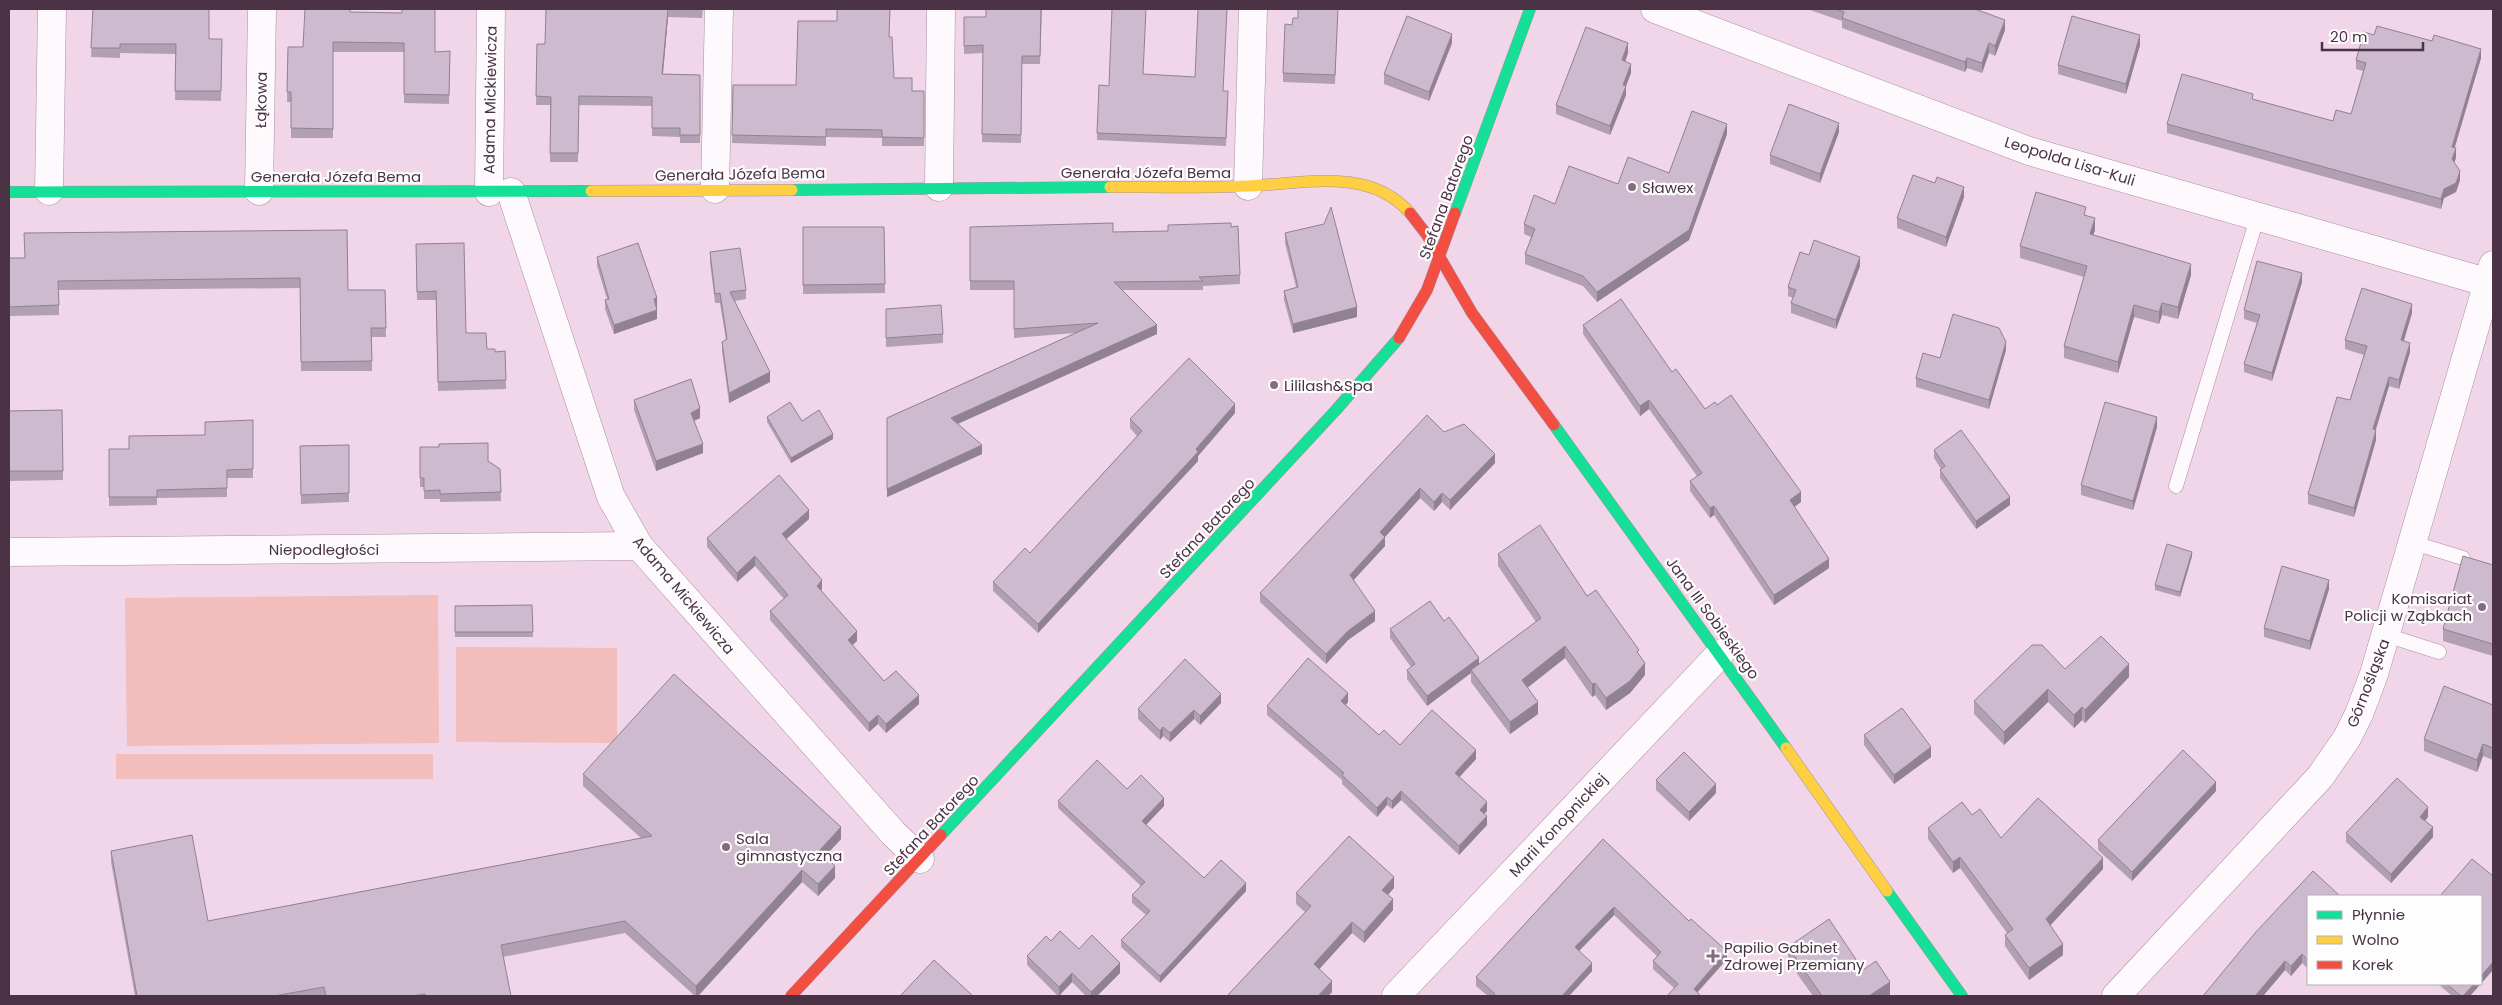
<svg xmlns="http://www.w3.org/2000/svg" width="2502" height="1005" font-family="Poppins,sans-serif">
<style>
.green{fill:#f2bdbb}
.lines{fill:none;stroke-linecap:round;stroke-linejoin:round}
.lane-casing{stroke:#a790a2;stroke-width:15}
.street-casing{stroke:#a790a2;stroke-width:29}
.fast-casing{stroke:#a790a2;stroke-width:12}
.slow-casing{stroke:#a790a2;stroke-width:12}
.jam-casing{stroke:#a790a2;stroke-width:12}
.lane{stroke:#fdf9fc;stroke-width:14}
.street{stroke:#fdf9fc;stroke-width:28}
.fast{stroke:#16e098;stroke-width:11}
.slow{stroke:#ffcf43;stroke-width:11}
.jam{stroke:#f24e42;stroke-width:11}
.wall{fill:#b1a0b1}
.shaded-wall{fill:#908290}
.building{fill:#cebace;stroke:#908290}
.poi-dot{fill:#856b7e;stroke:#fdfdfd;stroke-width:2}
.labels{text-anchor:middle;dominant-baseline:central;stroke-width:4.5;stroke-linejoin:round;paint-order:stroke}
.street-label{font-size:15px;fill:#4b3245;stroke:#fdfdfd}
.poi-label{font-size:15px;fill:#4b3245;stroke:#fdfdfd;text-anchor:start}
</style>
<rect width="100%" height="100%" fill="#f1d5e9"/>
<path class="green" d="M438,595l1,148 -312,3 -2,-148z
M456,647l161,1v95l-161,-1z
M116,754h317v25h-317z"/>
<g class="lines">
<g class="lane-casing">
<path id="lane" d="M2176,486l82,-271
M2414,543l49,15
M2386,635l53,17"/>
</g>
<g class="street-casing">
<path id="street" d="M1655,9l374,142 464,133
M1248,186l5,-177
M939,187l2,-178
M715,189l4,-180
M49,191l3,-182
M259,191l3,-182
M489,192l2,-183
M511,192l100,305 28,49 254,287 27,26
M9,552l630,-6
M1396,996l324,-342
M2116,996l204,-219 27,-39 12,-24 15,-40 119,-409"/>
</g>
<g class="fast-casing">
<path id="fast" d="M792,190l318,-3
M9,192l582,-1
M1455,213l75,-204
M1554,425l232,323
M941,835l395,-425 63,-72
M1887,891l75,105"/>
</g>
<g class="slow-casing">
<path id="slow" d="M1110,187c46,0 92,1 138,-1 54,-2 121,-20 162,27
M591,191l201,-1
M1786,748l101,143"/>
</g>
<g class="jam-casing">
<path id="jam" d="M1410,213l17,22 45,78 82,112
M1399,338l28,-48 28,-77
M791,996l150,-161"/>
</g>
<use href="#lane" class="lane"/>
<use href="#street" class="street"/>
<use href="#fast" class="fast"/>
<use href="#slow" class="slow"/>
<use href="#jam" class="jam"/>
</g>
<path class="wall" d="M93,9l116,30h13l-1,62 -46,-1 1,-46 -56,-1v5l-29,-1z
M546,9h157l-1,9 -34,-1 -5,57 37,1v68h-20v-6l-28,-1v-30l-73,-1 -1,57h-28v-57h-14l1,-61h8z
M837,9h53l-1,28 5,41 18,13h12v55h-42v-8l-56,-1v9l-94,-3 1,-58h63l41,-64z
M1042,9l-2,55h-18l-1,79 -39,-1 1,-89 -19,1v-37h22z
M1338,9l-3,75 -52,-2v-9l9,-48z
M1807,9h168l30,21 -10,26 -6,-3 -7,20 -15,-5 -2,4 -123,-44v-7z
M350,12l85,40 15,-1 -1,53 -45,-1v-51h-71v86h-42v-36h-4l1,-55h15z
M2374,35l107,23 -27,90 2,10 -2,4 6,18 -4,12 -12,6 -3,11 -274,-76v-9l86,-25 80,22 18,-7 12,-43 -7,-2v-9z
M1452,43l-23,58 -45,-17v-10z
M2140,45l-14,49 -68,-20v-9z
M1628,53l-3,9 6,11 -5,13v9l-16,40 -54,-21v-9z
M1144,74l79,17 5,8 -2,47 -129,-6v-7l12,-47z
M1839,132l-19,51 -50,-19v-9z
M1727,134l-38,106 -92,62 -14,-16 -58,-22v-10l6,-17 -7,-3v-10l31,-20 63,-20 51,-11z
M1964,197l-18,50 -49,-19v-10z
M2086,215l9,15 -2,5 98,40 -13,44 -16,-4 -3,9 -25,-7 -16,56 -54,-15v-12l20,-69 -64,-19v-12z
M803,227h81l1,66 -82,1z
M970,227l143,5 55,-1 63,-4 9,48v9l-37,2v4h-81l35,44 -200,90 25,30 -95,43v-79l188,-85 -61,5v-48h-44z
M347,230l1,60h37l1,47h-14v34h-71l-1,-83 -241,2v25l-50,1v-58h16z
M1285,233l72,84 -64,16 -9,-33v-9l12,-4 -11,-44z
M416,244l50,89 21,16 8,3 10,-1 1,38 -68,2 -2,-91h-19z
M710,252l36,38v9l-11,2 35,81 -41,21 -7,-52v-9l4,-2 -6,-37h-5l-5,-41z
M1809,255l51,11 -24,63 -45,-16v-10l2,-5 -5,-2v-9z
M597,257l60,51h-1l1,11 -43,15 -9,-25v-9l2,-1 -10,-33z
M2302,282l-30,99 -28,-9v-8l13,-41 -13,-4v-9z
M886,309l57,25v9l-57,4z
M2412,313l-8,28 6,11 -11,37 -10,-3 -14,44 1,10 -22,77 -46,-13v-10l42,-94 14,-45 -19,-6v-9z
M1583,325l89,47 33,37 12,-4 84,97 -7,5 35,61 -55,37 -60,-90 -4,3 -20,-27v-10l7,-5 -48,-67 -9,7 -57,-82z
M2006,350l-17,59 -73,-22v-9l24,-20z
M634,400l66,18 -6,3 9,32 -47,18 -22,-61z
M62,410l1,70 -54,1v-70z
M1235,413l-37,43v5l-160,172 -45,-42v-9l37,-29 107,-117 -7,-8v-9z
M767,417l35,4 31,18 -42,24 -24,-41z
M253,420v58h-26v19l-70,1v7l-48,1v-57h20l76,-14z
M2157,427l-24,83 -52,-15v-10z
M1444,432l51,31 -45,47 -8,-8 -8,9 -14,-13 -35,39v9l-32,34 22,41 -27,19 -22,24 -66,-62v-9z
M349,445v57l-48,2 -1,-58z
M420,447l68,14 12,8 1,32 -61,1v-3h-16v-12h-4z
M1934,450l76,55 -34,24 -36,-51v-8l1,-1 -7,-11z
M809,519l-23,20 36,50 -1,1 36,51 -5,4 32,36 35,23 -33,29 -8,-9 -9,8 -99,-112v-9l14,-12 -29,-33 -18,16 -30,-35v-9z
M1498,554l89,42 52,59 6,20 -15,18 -24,17 -11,-15 -3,2 -27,-39 -37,29 10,27 -28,20 -39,-52v-9l-44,33 -20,-27v-9l4,-3 -21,-29v-9l54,-8 35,43 57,-42 -38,-56z
M2192,556l-12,41 -25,-7v-5z
M2493,565v91l-50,-15v-12z
M2329,589l-19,61 -46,-13v-9z
M532,605l1,32h-78v-31z
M2065,669l64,8 -44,46 -3,-3 -8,8 -26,-26 -44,43 -30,-31v-13z
M1348,702l-2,3 33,30 21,10 76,14 -17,18 28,34 -3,3 3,11 -28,30 -58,-55 -9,9 -5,-4 -10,12 -35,-33v-4l-75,-65v-9z
M1221,703l-21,22 -6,-6 -24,23 -7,-6 -3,4 -22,-21v-10z
M2493,705v55l-10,-4 -6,16 -53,-21v-12z
M1864,735l67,22 -37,27 -30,-39z
M583,774l258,65 -16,17 10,22 -17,18 -16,-14 -104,114h-3l-70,-63 -122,24 8,39h-376l-24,-134v-11l97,70 433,-83 -58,-52z
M1656,780l60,13 -27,28 -33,-31z
M1127,789l37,17 -18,19 58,53 42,13 -86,92 -39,-36v-7l25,-25 -14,-12v-8l9,-9 -83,-78v-7z
M2216,791l-84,90 -34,-31v-10z
M1972,815l29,23 102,31 -53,56 13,30 -34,25 -24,-34v-11l2,-2 -47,-65 -7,5 -25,-34v-11z
M2428,817l-3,4 8,16 -42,46 -45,-41v-9z
M1603,839l124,120 -30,34 -23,-5 -21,-19v-8l4,-5 -43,-41 -35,36 13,20 -23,25h-81l-12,-10v-9z
M2493,876v94l-23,26h-18l-14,-12h43z
M1394,888l-6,7 5,15 -29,33 -12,-10 -33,36 13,23 -4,4h-101l78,-84 -9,-8v-11z
M2308,896v73l-6,-6 -11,13 -6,-6 -22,26z
M1051,941l28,8 41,24 -23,23h-11l-14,-14 -14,14 -31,-31v-9z
M1788,947l75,23 27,26h-77l-25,-35z"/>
<path class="shaded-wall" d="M668,9v8l-6,66v-9z
M2005,20v10l-10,26v-10z
M1452,34v9l-23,58v-9z
M2140,35v10l-14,49v-10z
M1628,43v10l-6,17v-10z
M1989,43v10l-7,20v-10z
M2481,49v9l-29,99v-10z
M1967,58v10l-2,4v-10z
M1631,64v9l-5,13v9l-16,40v-9l13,-41z
M1839,123v9l-19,51v-9z
M1727,124v10l-38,106 -92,62v-10z
M2456,148v10l-4,11v-10z
M2460,171v9l-4,12 -12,6 -3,11v-10l3,-10z
M1964,187v10l-18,50v-10z
M2095,218v12l-5,16v-12z
M1860,257v9l-24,63v-9z
M2191,264v11l-13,44v-12z
M2302,273v9l-30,99v-8z
M657,298v10l-3,1v-10z
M2162,303v12l-3,9v-12z
M2412,304v9l-11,36v-9z
M2134,305v12l-16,56v-11z
M1357,307v10l-64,16v-9z
M657,310v9l-43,15v-9z
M1157,325v9l-206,93v-9z
M2006,342v8l-17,59v-9z
M2410,343v9l-11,37v-9z
M770,372v10l-41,21v-10z
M2389,377v9l-16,53v-10z
M1649,400v9l-9,7v-10z
M1235,404v9l-37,43v5l-160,172v-9l158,-175z
M700,408v10l-9,4v-9z
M2157,417v10l-24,83v-9z
M2376,430v10l-22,77v-9z
M833,434v5l-42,24v-5z
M703,444v9l-47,18v-10z
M982,445v9l-95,43v-8z
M1495,454v9l-45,47v-10z
M1420,488v10l-35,39v9l-35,38v-9l30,-43z
M1801,492v10l-11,8v-10z
M1442,493v9l-8,9v-9z
M2010,497v8l-34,24v-8z
M1714,506v9l-4,3v-10z
M809,510v9l-27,24v-9z
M2192,552v4l-12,41v-5z
M755,556v10l-18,16v-9z
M1829,559v9l-55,37v-10z
M822,580v9l-5,6v-9z
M2329,580v9l-19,61v-9z
M1375,611v10l-27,19 -22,24v-10l22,-23z
M857,631v10l-9,8v-9z
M1565,646v12l-43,34v-12z
M1479,658v9l-8,3v3l-44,33v-10z
M1645,663v12l-15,18 -24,17v-12z
M2129,664v13l-44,46v-13z
M1595,683v12l-3,2v-13z
M2048,689v13l-44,43v-13z
M1348,693v9l-7,8v-9z
M1221,694v9l-21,22v-9z
M919,695v9l-33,29v-9z
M1538,702v12l-28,20v-12z
M2082,707v13l-8,8v-13z
M1194,710v9l-24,23v-9z
M878,715v9l-9,8v-9z
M1163,727v9l-3,4v-9z
M2483,744v12l-6,16v-12z
M1931,747v10l-37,27v-9z
M1476,750v9l-21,23v-9z
M2216,782v9l-84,90v-9z
M1716,784v9l-27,28v-9z
M1401,791v9l-9,9v-8z
M1387,797v8l-10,12v-9z
M1164,798v8l-22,23v-8z
M1487,802v9l-7,7v-8z
M2428,807v10l-8,9v-9z
M1487,816v9l-28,30v-9z
M841,827v12l-22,24v-12z
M2433,827v10l-42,46v-9z
M1960,857v11l-7,5v-11z
M2103,858v11l-57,61v-11z
M835,866v12l-17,18v-12z
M802,870v12l-104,114h-2v-10z
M1394,877v11l-12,13v-11z
M1246,883v8l-86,92v-7z
M1393,899v11l-29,33v-11z
M1614,907v8l-39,40v-8z
M1352,922v11l-38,42v-11z
M2063,944v11l-34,25v-12z
M1727,951v8l-33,37v-7z
M2302,954v9l-11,13v-10z
M2285,961v9l-22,26h-8z
M2493,962v8l-23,26h-7l11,-12h7v-8z
M1120,963v10l-23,23h-6v-4z
M1592,963v8l-23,25h-7z
M1072,973v9l-13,14v-9z
M1332,981v11l-4,4h-10z
M1890,982v14h-21z"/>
<path class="building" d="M93,9h116v30h13l-1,52h-46l1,-47h-56v4h-29z
M305,9h45v3l52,1v-4h33v43l15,-1 -1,44 -45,-1v-51l-71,-1v87l-42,-1v-36h-4l1,-45h15z
M546,9h122l-6,65 38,1v60h-20v-7h-28v-31l-73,-1 -1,57h-28l1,-56 -15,-1 1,-52h8z
M837,9h53l-1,28h3l2,41h18v13h12v47l-42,-1v-7l-56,-1v8l-94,-2 1,-50h63l2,-64h39z
M986,9h55l-1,47h-18l-1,79 -39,-1 1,-89 -19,1v-29h22z
M1112,9h34l-3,65 52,3 3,-68h29l-4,82h5l-2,47 -129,-5 2,-48 10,1z
M1298,9h40l-3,66 -52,-2 2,-49 7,1 1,-7h5z
M1836,9h139l30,11 -10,26 -6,-3 -7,20 -15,-5 -2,4 -123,-44 2,-6z
M1407,16l45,18 -23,58 -45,-18z
M2072,16l68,19 -14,49 -68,-19z
M2377,26l55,15 2,-6 47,14 -29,98 4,1 -4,11 8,12 -4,12 -12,6 -3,10 -274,-75 15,-50 71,20 -1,5 81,22 3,-11 15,4 15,-51 -10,-3 8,-28 10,3z
M1586,27l42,16 -6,17 9,4 -8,21 3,1 -16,40 -54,-21z
M1789,104l50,19 -19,51 -50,-19z
M1692,111l35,13 -38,106 -92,62 -14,-16 -58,-22 10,-25 -11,-5 10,-29 21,9 14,-38 49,18 10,-27 41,16z
M1913,175l22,8 2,-6 27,10 -18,50 -49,-19z
M2036,192l50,15 -2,8 11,3 -5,16 101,30 -13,43 -16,-4 -3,9 -25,-7 -16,57 -54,-16 23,-80 -67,-20z
M1331,207l26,100 -64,17 -9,-33 14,-4 -13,-54 39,-9z
M1113,223v9l55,-1v-6l63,-2v4l7,-1 2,49 -41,2 4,4 -89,1 43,43 -206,93 31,27 -95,44v-71l211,-95 -84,6v-48h-44v-54z
M803,227h81l1,57 -82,1z
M347,230l1,60h37l1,38h-15l1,33 -71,1 -1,-84 -242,3 1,24 -50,2v-49h16l-1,-25z
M1814,240l46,17 -24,63 -45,-17 5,-13 -8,-3 12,-35 9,3z
M464,243l2,90h20l1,16h8v3l10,-1 1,29 -68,2 -2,-91 -19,1 -1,-48z
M638,243l19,55 -3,1 3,11 -43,15 -9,-25 4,-1 -12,-42z
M740,248l6,42 -16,2 40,80 -41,21 -7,-51 5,-3 -7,-46 -5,1 -5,-42z
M2257,261l45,12 -30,100 -28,-9 16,-49 -16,-5z
M2362,288l50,16 -11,36 9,3 -11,37 -10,-3 -16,52 3,1 -22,78 -46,-14 29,-97 13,3 17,-54 -22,-6z
M1621,299l51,73 4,-3 29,40 10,-7 2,3 14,-10 70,97 -11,8 39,59 -55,36 -60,-89 -4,2 -20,-27 12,-8 -53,-73 -9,6 -57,-81z
M941,305l2,29 -57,4v-29z
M1953,314l46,14 7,14 -17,58 -73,-22 7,-25 17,5z
M1189,358l46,46 -39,45 2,3 -160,172 -45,-42 32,-34 5,5 112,-122 -12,-12z
M691,379l9,29 -9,5 12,31 -47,17 -22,-61z
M790,402l12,19 17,-11 14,24 -42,24 -24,-41z
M2105,402l52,15 -24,84 -52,-16z
M62,410l1,61h-54v-60z
M1427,415l17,17 20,-8 31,30 -45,46 -8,-7 -8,9 -14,-14 -40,44 5,5 -35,38 25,36 -27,20 -22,23 -66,-61z
M253,420v49l-26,1v18l-70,2v7h-48v-48h20v-13l76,-1v-13z
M1961,430l49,67 -34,24 -36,-51 5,-4 -11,-16z
M488,443v18l12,8 1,23 -61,2v-4l-16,1v-13h-4v-31h19v-3z
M349,445v48l-48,2 -1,-49z
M779,475l30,35 -27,24 40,46 -5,6 40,45 -9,9 36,41 12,-10 23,24 -33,29 -8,-9 -9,8 -99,-112 18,-16 -33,-39 -18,17 -30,-35z
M1540,525l47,71 9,-6 43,60 -2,2 8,11 -15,18 -24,17 -11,-15 -3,1 -27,-38 -43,34 16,22 -28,20 -39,-52 70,-52 -43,-64z
M2167,544l25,8 -12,40 -25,-7z
M2463,556l30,9v79l-50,-15z
M2282,566l47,14 -19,61 -46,-13z
M1430,601l14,20 5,-4 30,41 -52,38 -20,-26 8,-6 -25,-35z
M532,605l1,27h-78v-26z
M2101,636l28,28 -44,46 -3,-3 -8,8 -26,-26 -44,43 -30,-31 58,-56h10l23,24z
M1308,658l40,35 -7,8 38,34 5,-5 16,15 32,-35 44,40 -21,23 32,29 -7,8 7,6 -28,30 -58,-55 -9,10 -5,-4 -10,11 -35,-33 2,-2 -77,-67z
M1185,659l36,35 -21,22 -6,-6 -24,23 -7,-6 -3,4 -22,-22z
M674,674l167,153 -22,24 16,15 -17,18 -16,-14 -106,116 -71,-65 -124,24 10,51h-85l-1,-2 -14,2h-85l-2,-9 -50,9h-137l-26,-145 81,-16 16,86 444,-85 -69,-62z
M2444,686l49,19v43l-10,-4 -6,16 -53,-21z
M1902,708l29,39 -37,28 -30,-40z
M2183,750l33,32 -84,90 -34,-32z
M1684,752l32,32 -27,28 -33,-32z
M1097,760l30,29 14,-14 23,23 -22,23 62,57 17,-18 25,23 -86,93 -39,-36 29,-29 -18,-16 13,-13 -87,-81z
M2397,778l31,29 -8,10 13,10 -42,47 -45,-41z
M2038,798l65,60 -57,61 17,25 -34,24 -24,-33 8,-6 -53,-72 -7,5 -25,-34 34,-26 10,13 8,-6 21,29z
M1349,836l45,41 -12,13 11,9 -29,33 -12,-10 -38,42 18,17 -14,15h-91l84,-90 -15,-13z
M1603,839l86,82 2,-2 36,32 -33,38 7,7h-34l11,-12 -25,-23 8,-9 -47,-45 -39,40 17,16 -30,33h-69l2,-2 -19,-17z
M2472,859l21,17v86l-12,14v-80h-41z
M2313,871l27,25h-32v64l-6,-6 -11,12 -6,-5 -30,35h-52l52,-63z
M1829,919l34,51 13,-9 14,21 -21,14h-47l-34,-49z
M1060,931l19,18 13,-14 28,28 -29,29 -19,-19 -13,14 -32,-31 19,-20 5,5z
M934,960l39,36h-73z
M2447,984h27l-11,12h-2z"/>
<g class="poi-dot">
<circle cx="1632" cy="187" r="5"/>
<circle cx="1274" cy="385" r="5"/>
<circle cx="2482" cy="607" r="5"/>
<circle cx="726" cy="847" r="5"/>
<path d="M1710.5 948.5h5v5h5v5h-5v5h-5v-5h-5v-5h5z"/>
</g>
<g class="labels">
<g class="street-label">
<text transform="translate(261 100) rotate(-89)">Łąkowa</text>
<text transform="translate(490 100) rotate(-89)">Adama Mickiewicza</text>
<text transform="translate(2070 161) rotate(17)">Leopolda Lisa-Kuli</text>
<text x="1146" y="172">Generała Józefa Bema</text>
<text transform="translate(740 174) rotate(-1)">Generała Józefa Bema</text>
<text x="336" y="176">Generała Józefa Bema</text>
<text transform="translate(1446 197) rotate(-70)">Stefana Batorego</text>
<text transform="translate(1207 528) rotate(-47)">Stefana Batorego</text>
<text x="324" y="549">Niepodległości</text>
<text transform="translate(684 595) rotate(50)">Adama Mickiewicza</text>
<text transform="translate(1713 618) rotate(54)">Jana III Sobieskiego</text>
<text transform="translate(2368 683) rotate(-69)">Górnośląska</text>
<text transform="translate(931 825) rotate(-47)">Stefana Batorego</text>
<text transform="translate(1558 825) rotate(-47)">Marii Konopnickiej</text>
</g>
<g class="poi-label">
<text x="1642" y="187">Sławex</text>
<text x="1284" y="385">Lililash&amp;Spa</text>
<text x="2472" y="598" text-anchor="end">Komisariat<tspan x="2472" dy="17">Policji w Ząbkach</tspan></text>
<text x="736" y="838">Sala<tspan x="736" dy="17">gimnastyczna</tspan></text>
<text x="1724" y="947">Papilio Gabinet<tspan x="1724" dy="17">Zdrowej Przemiany</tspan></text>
</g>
</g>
<rect width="2502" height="1005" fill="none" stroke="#4b3245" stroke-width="20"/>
<rect x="2307" y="895" width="175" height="90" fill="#fdfdfd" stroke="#b6acb3"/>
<rect x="2317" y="911" width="25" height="8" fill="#16e098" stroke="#b6acb3"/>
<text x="2352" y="920" font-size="15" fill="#4b3245">Płynnie</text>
<rect x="2317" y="936" width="25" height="8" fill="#ffcf43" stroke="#b6acb3"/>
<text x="2352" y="945" font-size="15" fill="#4b3245">Wolno</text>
<rect x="2317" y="961" width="25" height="8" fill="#f24e42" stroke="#b6acb3"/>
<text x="2352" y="970" font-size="15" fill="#4b3245">Korek</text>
<path d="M2322 42v8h101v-8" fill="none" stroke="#4b3245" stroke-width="2.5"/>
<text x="2330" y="42" font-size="15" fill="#4b3245" stroke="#fdfdfd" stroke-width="4" paint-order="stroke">20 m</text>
</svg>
